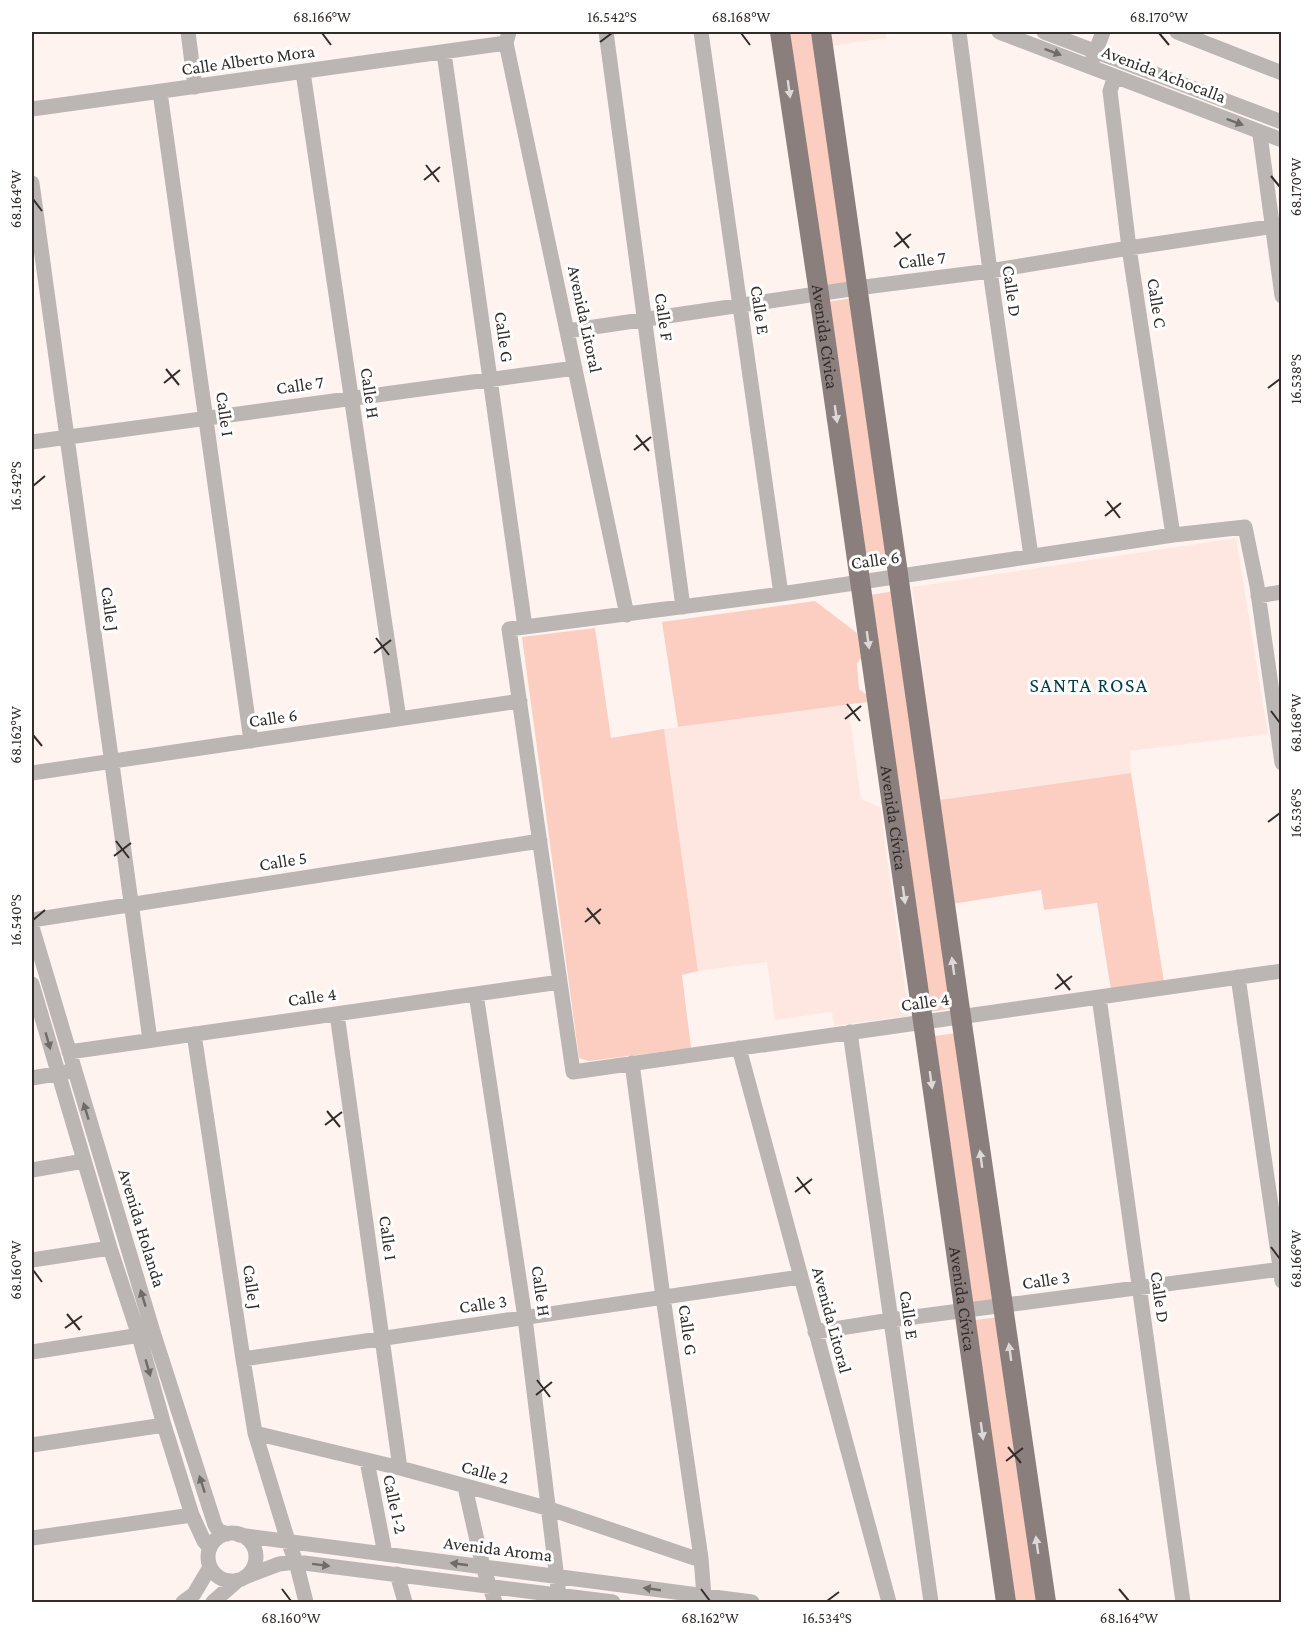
<svg xmlns="http://www.w3.org/2000/svg" width="1313" height="1634" font-family="'Crimson Pro',serif">
<style>
.built{fill:#fee7e1}
.green{fill:#fccec1}
.lines{fill:none;stroke-linecap:round;stroke-linejoin:round}
.minor{stroke:#bbb6b4;stroke-width:15}
.major{stroke:#8a7f7d;stroke-width:20}
.oneway{fill:#706b69}
.oneway2{fill:#dcd9d8}
.ticks{fill:none;stroke:#322d2b;stroke-width:2}
.labels{text-anchor:middle;dominant-baseline:central;stroke-width:6;stroke-linejoin:round;paint-order:stroke}
.street-label{font-size:18px;fill:#322d2b;stroke:#fff}
.neighbourhood-label{font-size:20px;letter-spacing:1.5px;fill:#003d49;stroke:#fff}
.neatline{fill:none;stroke:#322d2b;stroke-width:2}
.ticks-label{font-size:15px;text-anchor:middle;fill:#322d2b}
</style>
<rect width="100%" height="100%" fill="#fff3f0"/>
<path class="built" d="M829,32h57v6l-55,8z
M1236,538l32,196 -138,17 1,22 -192,27 -27,-213z
M848,704l13,95 19,8 29,209 -75,10 -2,-14 -57,8 -8,-58 -69,9 -34,-242z"/>
<path class="green" d="M790,32h24l35,252 -24,4z
M852,298l38,269 -24,3 -38,-268z
M895,591l59,417 -24,4 -60,-417z
M815,601l42,32 4,25 -4,6 2,25 8,6v7l-189,25 -16,-105z
M595,628l16,110 53,-9 34,242 -16,4 9,73 -102,13 -10,-3 -57,-421z
M1131,773l33,209 -53,8 -14,-87 -53,7 -3,-20 -89,14 -13,-104z
M958,1033l39,268 -24,4 -39,-269z
M1000,1317l40,285h-27l-38,-282z"/>
<g class="lines">
<path class="minor" d="M188,32l7,55
M509,32l-3,11 121,572
M606,32l77,575
M701,32l80,562
M959,32l31,239 41,285
M999,32l283,108
M1044,32l238,90
M1177,32l105,41
M444,53l81,574
M1092,61l11,-29
M303,72l96,647
M1115,76l-5,15 19,157 44,287
M160,92l91,649
M32,109l474,-66
M1261,132l-1,3 22,161
M32,183l118,857
M567,331l290,-43 133,-17 139,-23 153,-23
M32,442l543,-74
M1258,596l24,-4
M1282,763l-25,-177 -12,-59 -72,8 -392,59 -272,35 64,443 709,-101
M32,773l488,-72
M32,920l508,-79
M32,927l121,405 62,193 3,5 9,4
M1238,977l44,304
M32,984l78,264 29,88 25,89 28,90 12,26 6,7
M476,994l49,324 34,277
M1099,997l84,605
M337,1014l63,454
M850,1032l81,570
M194,1034l49,325 12,74 33,108 8,21 10,40
M739,1048l150,554
M69,1052l491,-70
M632,1063l31,234 38,261 3,38v6
M32,1078l35,-6
M32,1170l52,-9
M32,1260l78,-12
M815,1332l76,-12 391,-51
M32,1352l115,-18
M243,1359l557,-82
M255,1433l145,35 150,41 144,49h7
M32,1445l132,-20
M367,1461l18,93
M465,1487l18,80 12,35
M208 1557a24 24 0 1 1 48 0a24 24 0 1 1-48 0Z
M239,1535l513,67
M32,1538l160,-23
M397,1574l8,28
M245,1577l34,-13 17,-2 317,40
M183,1602l11,-8 16,-27
M213,1602l25,-22"/>
<g class="major">
<path id="s1" d="M780,32l39,262 187,1308"/>
<path d="M821,32l140,985 85,585"/>
</g>
</g>
<defs><path id="oneway-solid" d="M-6-.8H1V-3.2L6.5 0L1 3.2V.8H-6Z" transform="scale(1.5)"/></defs>
<g class="oneway">
<use href="#oneway-solid" transform="translate(1053 52) rotate(21)"/>
<use href="#oneway-solid" transform="translate(1235 122) rotate(21)"/>
<use href="#oneway-solid" transform="translate(48 1041) rotate(74)"/>
<use href="#oneway-solid" transform="translate(86 1111) rotate(-107)"/>
<use href="#oneway-solid" transform="translate(143 1298) rotate(-107)"/>
<use href="#oneway-solid" transform="translate(148 1368) rotate(74)"/>
<use href="#oneway-solid" transform="translate(202 1484) rotate(-108)"/>
<use href="#oneway-solid" transform="translate(459 1564) rotate(-172)"/>
<use href="#oneway-solid" transform="translate(321 1565) rotate(7)"/>
<use href="#oneway-solid" transform="translate(652 1589) rotate(-172)"/>
</g>
<g class="oneway2">
<use href="#oneway-solid" transform="translate(789 89) rotate(82)"/>
<use href="#oneway-solid" transform="translate(836 414) rotate(82)"/>
<use href="#oneway-solid" transform="translate(868 640) rotate(82)"/>
<use href="#oneway-solid" transform="translate(904 895) rotate(82)"/>
<use href="#oneway-solid" transform="translate(953 966) rotate(-98)"/>
<use href="#oneway-solid" transform="translate(931 1080) rotate(82)"/>
<use href="#oneway-solid" transform="translate(981 1159) rotate(-98)"/>
<use href="#oneway-solid" transform="translate(1010 1352) rotate(-98)"/>
<use href="#oneway-solid" transform="translate(982 1431) rotate(82)"/>
<use href="#oneway-solid" transform="translate(1037 1545) rotate(-98)"/>
</g>
<path class="ticks" d="M322,33l9,12M741,33l9,12M1159,33l10,12M600,42l12,-9M426,165l13,17M1271,176l9,11M424,180l16,-13M33,199l9,12M896,232l13,16M894,247l17,-13M166,369l13,16M164,383l16,-13M1268,388l12,-9M636,435l13,16M634,450l17,-13M33,486l12,-10M1107,501l13,17M1105,516l16,-13M376,638l13,17M374,653l17,-13M847,704l13,17M1271,711l9,12M845,719l16,-13M33,735l9,11M1268,822l12,-9M116,841l13,17M114,856l17,-13M587,908l13,16M33,920l12,-10M585,922l16,-13M1057,974l13,16M1055,989l17,-13M327,1111l13,16M325,1125l17,-13M797,1177l13,17M795,1192l17,-13M1271,1247l9,12M33,1270l9,12M67,1314l13,16M65,1328l17,-12M537,1380l13,17M536,1395l16,-13M1008,1447l13,16M1006,1461l17,-13M282,1589l9,12M701,1589l9,12M1119,1589l10,12M827,1601l12,-9"/>
<g class="labels">
<g class="street-label">
<text transform="translate(248 60) rotate(-8)">Calle Alberto Mora</text>
<text transform="translate(1164 74) rotate(21)">Avenida Achocalla</text>
<text transform="translate(922 260) rotate(-7)">Calle 7</text>
<text transform="translate(1012 291) rotate(82)">Calle D</text>
<text transform="translate(1157 303) rotate(81)">Calle C</text>
<text transform="translate(760 310) rotate(82)">Calle E</text>
<text transform="translate(664 317) rotate(82)">Calle F</text>
<text transform="translate(585 319) rotate(78)">Avenida Litoral</text>
<text stroke="none"><textPath href="#s1" startOffset="308">Avenida Cívica</textPath></text>
<text transform="translate(504 337) rotate(82)">Calle G</text>
<text transform="translate(300 385) rotate(-8)">Calle 7</text>
<text transform="translate(370 393) rotate(82)">Calle H</text>
<text transform="translate(225 414) rotate(82)">Calle I</text>
<text transform="translate(875 560) rotate(-8)">Calle 6</text>
<text transform="translate(110 609) rotate(82)">Calle J</text>
<text transform="translate(273 718) rotate(-8)">Calle 6</text>
<text stroke="none"><textPath href="#s1" startOffset="794">Avenida Cívica</textPath></text>
<text transform="translate(283 861) rotate(-9)">Calle 5</text>
<text transform="translate(312 997) rotate(-8)">Calle 4</text>
<text transform="translate(925 1002) rotate(-8)">Calle 4</text>
<text transform="translate(142 1228) rotate(73)">Avenida Holanda</text>
<text transform="translate(388 1238) rotate(82)">Calle I</text>
<text transform="translate(1046 1280) rotate(-8)">Calle 3</text>
<text transform="translate(252 1287) rotate(82)">Calle J</text>
<text transform="translate(541 1291) rotate(82)">Calle H</text>
<text transform="translate(1160 1297) rotate(82)">Calle D</text>
<text stroke="none"><textPath href="#s1" startOffset="1280">Avenida Cívica</textPath></text>
<text transform="translate(483 1304) rotate(-8)">Calle 3</text>
<text transform="translate(909 1315) rotate(82)">Calle E</text>
<text transform="translate(832 1320) rotate(75)">Avenida Litoral</text>
<text transform="translate(688 1330) rotate(82)">Calle G</text>
<text transform="translate(485 1472) rotate(15)">Calle 2</text>
<text transform="translate(395 1504) rotate(78)">Calle I-2</text>
<text transform="translate(498 1549) rotate(7)">Avenida Aroma</text>
</g>
<g class="neighbourhood-label">
<text x="1089" y="685">SANTA ROSA</text>
</g>
</g>
<rect width="1313" height="1634" fill="none" stroke="#ffffff" stroke-width="66"/>
<rect x="33" y="33" width="1247" height="1568" class="neatline"/>
<g class="ticks-label">
<text x="322" y="22">68.166°W</text>
<text x="612" y="22">16.542°S</text>
<text x="741" y="22">68.168°W</text>
<text x="1159" y="22">68.170°W</text>
<text transform="translate(1296 187) rotate(-90)" y="5">68.170°W</text>
<text transform="translate(16 199) rotate(-90)" y="5">68.164°W</text>
<text transform="translate(1296 379) rotate(-90)" y="5">16.538°S</text>
<text transform="translate(16 486) rotate(-90)" y="5">16.542°S</text>
<text transform="translate(1296 723) rotate(-90)" y="5">68.168°W</text>
<text transform="translate(16 735) rotate(-90)" y="5">68.162°W</text>
<text transform="translate(1296 813) rotate(-90)" y="5">16.536°S</text>
<text transform="translate(16 920) rotate(-90)" y="5">16.540°S</text>
<text transform="translate(1296 1259) rotate(-90)" y="5">68.166°W</text>
<text transform="translate(16 1270) rotate(-90)" y="5">68.160°W</text>
<text x="291" y="1623">68.160°W</text>
<text x="710" y="1623">68.162°W</text>
<text x="827" y="1623">16.534°S</text>
<text x="1129" y="1623">68.164°W</text>
</g>
</svg>
